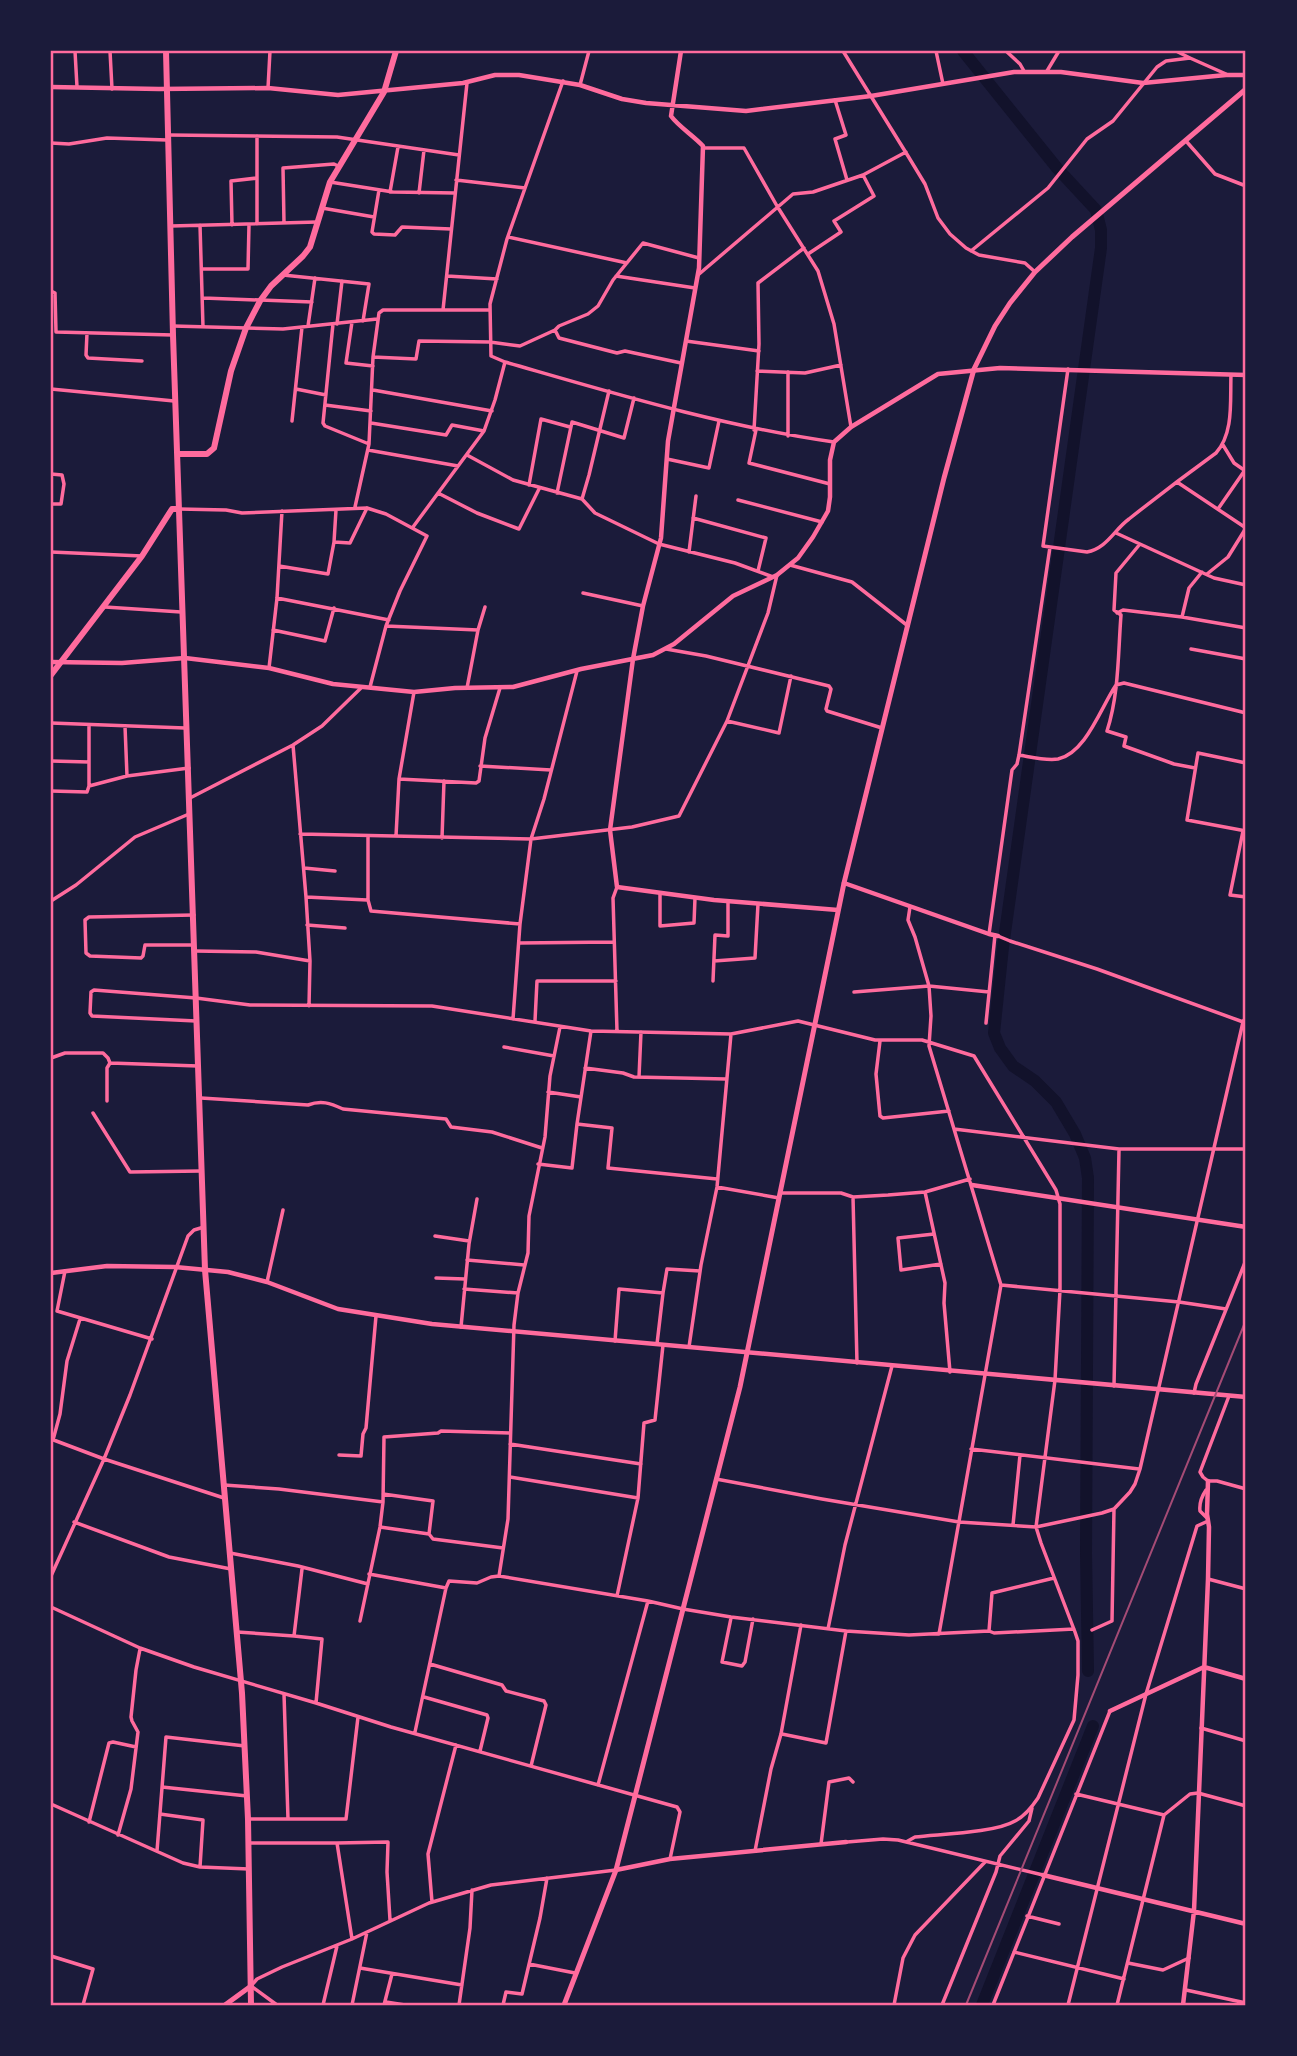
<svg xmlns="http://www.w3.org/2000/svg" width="1297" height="2056" font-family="Poppins,sans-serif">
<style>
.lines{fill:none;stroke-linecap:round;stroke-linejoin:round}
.river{stroke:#12122b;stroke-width:12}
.minor{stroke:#ff6b9d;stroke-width:3.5}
.tertiary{stroke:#ff6b9d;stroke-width:4.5}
.secondary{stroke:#ff6b9d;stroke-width:5}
.primary{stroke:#ff6b9d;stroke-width:6}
.rail{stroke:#a44b75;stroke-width:2}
.neatline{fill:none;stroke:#ff6b9d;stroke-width:2.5}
</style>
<rect width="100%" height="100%" fill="#1b1b3a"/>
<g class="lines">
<path class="river" d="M963,51l94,117 39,42 5,20v18l-98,699 -9,86 6,15 13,18 22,15 21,21 19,32 10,24 3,20 -2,375 2,118
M982,2005l111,-279"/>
<path class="minor" d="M75,51l2,36
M110,51l2,38
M843,51l65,105 17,28 13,34 12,16 16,14 13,7 46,8 10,9
M936,51l7,33
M1006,51l14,13 4,7
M1176,51l14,7
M1047,71l12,-20
M580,85l9,-34
M268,88l2,-37
M835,100l11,35 -11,4 12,41
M169,135l168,2 122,18
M257,136v88
M1186,141l29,33 31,12
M51,143l18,1 38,-6 60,2
M703,148h41l33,58 41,65 16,53 17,103
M456,180l69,8
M330,182l63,10 62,1
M379,190l-7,42 2,2 21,1 7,-8 49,2
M390,192l8,-45
M419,193l5,-43
M322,208l52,9
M284,223l-1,-55 51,-4 4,2
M200,225l3,102
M232,225l-1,-44 26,-3
M171,226l146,-4
M508,237l119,26
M971,251l77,-63 39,-49 26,-18 44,-54 9,-6 24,-3 36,16
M808,254l33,-22 -7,-11 40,-25 -11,-21 43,-23
M202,269h46l1,-44
M283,275l86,9 -6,37
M698,275l95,-81 20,-2 50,-17
M447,276l50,3
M616,276l79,12
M51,291l4,2 1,39 117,3
M203,298l109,4
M443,310l24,-227
M352,322l-6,41 27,3
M333,324l-10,99 2,3 44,18
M337,324l5,-43
M173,326l110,3 94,-10
M308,326l7,-48
M555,330l4,8 58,15 8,-2 56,12
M87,333l-1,22 2,3 54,3
M686,341l73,10
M373,357l43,2 3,-18 71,1 30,4 35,-16 4,-4 29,-12 10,-8 15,-26 30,-37 56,15
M505,362l-14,-6 -1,-52 17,-65 56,-158
M1068,369l-25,177 44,6c20,-4 27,-22 42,-33 29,-23 58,-45 87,-66 18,-20 14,-52 15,-78
M757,371l48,2 36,-8
M51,389l123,12
M296,389l30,6
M373,390l119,21
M325,405l46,6
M292,421l10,-94
M371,423l75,12 6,-10 32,6
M754,430l5,-86 -1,-61 46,-35
M756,430l-7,33 81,21
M788,436v-64
M1223,445l11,18 10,7
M368,450l90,16
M467,455l46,25 69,19 13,14 64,31 76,19 38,14
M667,459l42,9 10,-47
M51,474l11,1 2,9 -3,20h-10
M1177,482l69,46
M529,485l12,-66 29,8
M438,493l39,20 42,16 20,-40
M557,493l15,-71 52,16 10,-40
M582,499l7,-24 20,-84
M738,500l84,22
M355,507l14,-63 4,-87 6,-44 4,-3h107
M179,509l47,1 16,3 125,-5 19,6 41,22 -27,55 -14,35 -16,61
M1218,509l27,-39
M693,518l73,20 -8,33
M413,527l71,-96 11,-31 10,-38c108,31 216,64 329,80
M1116,533l98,45 32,7
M334,542l16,1 17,-35
M1140,544l-24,29 -2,37 7,5c-3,39 -2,79 -14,116l19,6 -2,9 50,18 21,4
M51,552l91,4
M689,552l7,-56
M790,565l62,17 56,44
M279,566l49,8 6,-32 2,-32
M1207,574l21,-17 18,-29
M583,593l60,13
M277,598l112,22
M105,607l76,5
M1117,613l6,-3 59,7 64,11
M1182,617l7,-29 13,-16
M386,626l92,4
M273,630l52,11 9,-33
M666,649l40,7 123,30 2,3 -5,20 1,2 55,17
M1191,649l55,10
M269,668l8,-70 5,-87
M467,688l11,-58 7,-23
M414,692l-15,87 77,4 3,-2 6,-43 15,-50
M727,721l52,12 12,-57
M51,723l134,5
M125,726l2,50
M293,745l13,152 4,64 -1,45
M1019,755c12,2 27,6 39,4 28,-6 43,-52 58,-74l8,-2 122,30
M51,761l38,1
M1246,763l-48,-10 -11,67 59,11
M480,766l71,4
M89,786v-61
M51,791l36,1 2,-6 38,-10 62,-8
M190,798l103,-53 29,-19 40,-39
M1243,831l-13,64 16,2
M300,834l231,5 101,-12 47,-11 48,-95 41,-108 9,-38
M368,836v64l3,11 149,13
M396,836l3,-57
M442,838l2,-57
M304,868l31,3
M660,893v33l34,-3 1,-25
M306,897l61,3
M51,901l25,-16 59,-48 54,-23
M910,907l-2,13 7,17 14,49 2,30 -2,30 72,239 -62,349
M307,925l38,3
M989,934l23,-164 5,-6 2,-9 31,-208
M998,936l12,5 87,28 149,54
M519,943l95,-1
M193,945h-48l-2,11 -2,2 -51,-2 -4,-3 -1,-33 4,-3 105,-2
M195,951l61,1 54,9
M714,961l41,-3 3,-54
M713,981l2,-46 13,1v-34
M854,992l75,-6 60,6
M513,1019l7,-95 11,-85 13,-40 33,-128
M196,1021l-104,-5 -2,-3 1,-21 3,-2 102,8 54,7 182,1 159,25 140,3 67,-13 77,19h47l52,16 82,134 4,14v86l-5,90 -19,147 5,16 34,89 3,9v34l-4,45 -36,78c-6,9 -13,18 -23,23 -20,12 -76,13 -100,16l-9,5
M535,1021l2,-40h79
M986,1023l9,-88
M591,1031l-14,93 35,4 -4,40 109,11
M617,1031l-4,-133 4,-11
M880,1041l-4,33 4,42 3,2 66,-7
M504,1047l50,9
M51,1058l14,-5h38l5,5 2,5 88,3
M585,1068l38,5 11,4 92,2
M639,1077l2,-45
M548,1092l33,5
M201,1098l107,7c13,-5 22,-2 35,4l103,10 5,8 41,5 50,16
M107,1101v-33l3,-5
M93,1113l37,59 71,-1
M954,1129l165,20h127
M538,1164l34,4 5,-44
M717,1187l62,11
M925,1192l20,91 -1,20 6,69
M780,1193h61l12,4 35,-2 37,-3 45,-13
M853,1197l4,166
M934,1234l-36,4 3,32 40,-6
M435,1236l34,5
M467,1260l57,5
M65,1271l-8,40 95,28
M436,1278l29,1
M267,1282l16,-72
M1001,1285l178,17 47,7
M464,1289l54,4
M461,1327l8,-83 8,-45
M615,1341l4,-52 44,4 4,-24 33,2
M657,1344l6,-51
M689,1347l12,-82 16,-78 14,-153
M1114,1386l5,-236
M1194,1393l2,-9 50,-124
M1229,1396l-29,76 3,5 5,4h9l29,8
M51,1439l53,20 120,39
M53,1440l7,-26 7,-53 13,-42
M510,1444l131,20
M971,1449l168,20
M339,1455l22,1 2,-22 3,-6 10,-112
M510,1477l128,21
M716,1479l106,20 137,23 77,5 66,-14 12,-4 16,-17 5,-8 5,-15 103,-447 3,-5
M224,1485l55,4 104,13
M1206,1490c-4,6 -7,13 -6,21l7,7
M74,1522l95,35 62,12
M1013,1525l7,-70
M380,1527l49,7 4,-33 -50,-7
M429,1534l4,5 70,9
M230,1553l68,13 70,18
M302,1569l-8,67 28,3 -6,64
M369,1574l77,14
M51,1576l53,-117 26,-64 58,-159 6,-6 10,-3
M499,1576l9,-57 6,-194 4,-32 10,-40 1,-37 16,-79 5,-61 10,-49
M1208,1579l38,10
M617,1596l21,-98 6,-75 11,-3 8,-75
M51,1607l89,41 54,19 122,36 75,24 286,80 3,5 -10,47
M731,1618l-9,44 20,4 3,-4 8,-43
M360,1621l20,-94 3,-25 1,-65 54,-4 3,-2 69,2
M828,1629l17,-84 47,-179
M1092,1630l20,-9 2,-112
M989,1631l3,-38 62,-15
M237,1632l57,4
M430,1664l72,21 4,6 38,10 2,4 -15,61
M284,1694l4,125
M424,1697l63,18 1,3 -8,33
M1201,1728l45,13
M415,1732l31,-144 3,-7 28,2 14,-6 8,-1 149,25 35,8 48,8 115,14 63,4 80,-4 5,2 80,-4
M782,1734l44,9 20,-112
M598,1785l50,-184
M162,1787l85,9
M1076,1794l88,21
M51,1804l132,59 17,4 49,2
M160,1814l43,6 -3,47
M248,1819h98l12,-102
M89,1822l20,-79 4,-1 23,5
M118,1835l13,-46 7,-57 -6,-11 -1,-4 5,-47 4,-21
M847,1842l36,-3 15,1 145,35
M248,1843h89l15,96
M337,1843l51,-1 -1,30 3,48
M821,1844l8,-62 20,-4 4,4
M157,1851l9,-114 79,9
M755,1851l16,-82 10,-35 20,-109
M432,1902l-4,-48 28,-109
M1027,1916l32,8
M1014,1952l110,27
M51,1956l42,13 -10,36
M1128,1963l35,7 26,-12
M529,1964l46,9
M360,1968l102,17
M1186,1990l60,13
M386,2002l19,3
M277,2005l-26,-19 6,-7 25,-12 70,-28 77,-36 62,-18 125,-15
M323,2005l14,-59
M352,2005l15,-73
M384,2005l8,-31
M459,2005l11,-77 2,-38
M503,2005l3,-13 16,2 18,-76 7,-40
M894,2005l9,-47 12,-23 70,-73
M942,2005l54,-133 4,-16 29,-35 3,-13
M993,2005l117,-294
M1068,2005l78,-311 51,-168 11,-5
M1117,2005l47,-190 26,-21 8,-1 48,13"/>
<path class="tertiary" d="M681,51l-10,65c8,11 22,19 32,30l-4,122 -31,173 -7,97 -18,68 -10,53 -23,171 7,57 97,13 124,10
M51,87l108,2 109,-1 70,7 125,-12 32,-8h24l61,10 42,14 24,4 100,8 125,-15 143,-24h47l82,11 83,-8h20
M51,662l71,1 63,-5 84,10 64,16 81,8 41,-4 58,-1 68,-18 72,-14 21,-11 59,-48 44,-21 21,-17 15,-21 15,-26 2,-14v-37l4,-18 17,-15 87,-53 62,-6 246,7
M844,883l145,51 9,2
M972,1185l274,42
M51,1273l56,-7 68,1 53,5 39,10 71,27 94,15 814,73
M1110,1711l94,-44 42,12
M616,1870l54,-11 176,-17
M1043,1875l203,49
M1183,2005l11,-94 14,-332 1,-52 -2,-13 1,-33"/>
<path class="secondary" d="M225,2005l26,-19
M564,2005l52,-135 124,-483 104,-504 100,-405 30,-109 21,-43 15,-23 25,-31 37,-35 174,-148"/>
<path class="primary" d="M166,51l7,284 32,935 37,423 6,126 3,186
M178,454h29l7,-6 17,-77 15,-43 14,-27 11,-15 32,-30 7,-9 20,-65 54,-90 12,-41
M51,675l91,-119 30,-47h7"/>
<path class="rail" d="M966,2005l280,-685"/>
</g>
<rect width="1297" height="2056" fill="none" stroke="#1b1b3a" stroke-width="105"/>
<rect x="52" y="52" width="1192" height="1952" class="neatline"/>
</svg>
